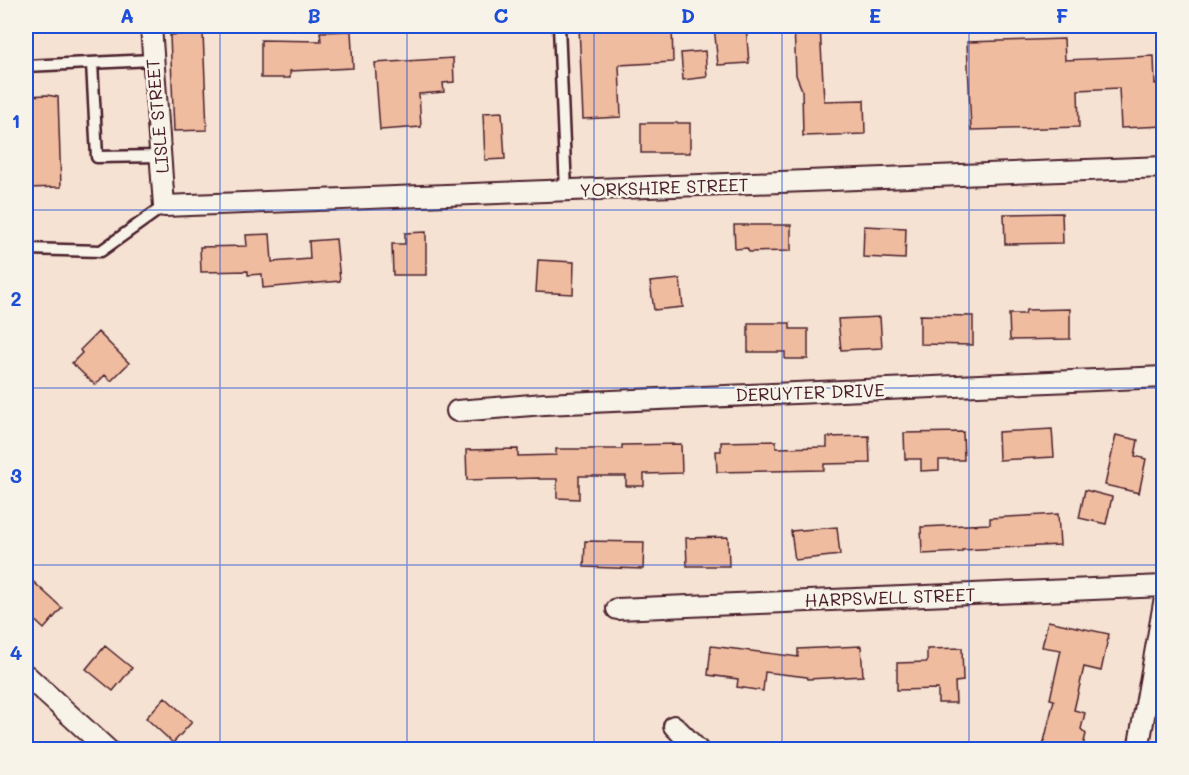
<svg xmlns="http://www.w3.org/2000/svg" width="1189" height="775" font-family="Mali,sans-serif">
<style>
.building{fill:#efbca0;stroke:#4a1f2b;stroke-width:1.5}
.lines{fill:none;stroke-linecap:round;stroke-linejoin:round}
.lane-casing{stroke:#4a1f2b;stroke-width:15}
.street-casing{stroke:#4a1f2b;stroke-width:24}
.lane{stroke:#f7f3e8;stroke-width:10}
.street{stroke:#f7f3e8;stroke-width:20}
.grid{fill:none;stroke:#1d4ed8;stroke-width:1.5;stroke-opacity:0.55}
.labels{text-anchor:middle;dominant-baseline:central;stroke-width:5;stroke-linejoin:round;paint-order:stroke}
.street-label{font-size:18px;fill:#4a1f2b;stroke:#f7f3e8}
.neatline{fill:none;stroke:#1d4ed8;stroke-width:2}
.grid-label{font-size:20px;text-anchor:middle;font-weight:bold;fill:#1d4ed8}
</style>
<rect width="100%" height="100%" fill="#f5e2d2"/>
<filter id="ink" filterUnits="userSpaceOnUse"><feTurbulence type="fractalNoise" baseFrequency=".0167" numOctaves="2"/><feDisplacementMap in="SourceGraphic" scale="12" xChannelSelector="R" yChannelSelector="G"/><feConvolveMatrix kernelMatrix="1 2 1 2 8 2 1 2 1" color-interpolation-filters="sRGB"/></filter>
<g filter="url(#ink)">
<path class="building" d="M579,26h93l1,36 -54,3 2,52 -38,2z
M714,26h32l3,37 -31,2z
M794,26h26l4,75 40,-1 1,34 -62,2 -1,-46 -6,-15z
M351,31l2,37 -63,3v7h-29v-38l60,1 -1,-9z
M203,33l4,97 -33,1 -4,-96z
M1064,39l1,21 89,-4 1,28 9,-1v43l-43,2 -2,-40 -41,2 1,37 -108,3 -4,-88z
M705,51l2,26 -24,3 -2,-27z
M453,58l1,24 -11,1 1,9 -25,2 2,33 -41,3 -5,-67z
M47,95l11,2 3,90 -35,1v-92z
M502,112l3,47 -20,1 -2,-47z
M641,123h49v30h-49z
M1062,213l1,30 -58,1 -1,-30z
M734,225h57v26l-42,1 -2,-4 -12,1z
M864,226l42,2 -1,31 -42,-2z
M426,232v43h-33l-1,-31h13v-11z
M270,234l2,28 38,-3 -1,-18 27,-2 4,42 -77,7 -1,-14 -14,1v-4l-47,1 -1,-25 47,-1 -1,-11z
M538,260l36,2 -1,32 -37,-2z
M680,279l3,28 -29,3 -4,-28z
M1070,309v30l-60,1 -1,-26h16l1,-4z
M920,315l53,1v29l-53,-1z
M880,317l2,31 -41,2 -3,-31z
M748,323h42v6h18v30h-23v-7h-37z
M98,332l31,31 -18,18 -6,-6 -10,10 -23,-22 10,-10 -2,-3z
M1052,429l2,28 -55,3 -1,-28z
M963,432l1,28h-25v10l-18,1v-12h-16l-1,-26z
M1116,435l22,5 -3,16 11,3 -7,34 -34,-8z
M869,436l1,27 -46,1v6l-107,2 -1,-21h5v-9l55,-1v7l51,-1v-10z
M681,444l1,29 -38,1v12h-18v-10h-47v23l-22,-1v-19h-18v-1l-72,2 -1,-30 52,-1v7l38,-1v-6h66v-4z
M1085,490l27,7 -6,27 -27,-6z
M1058,514l2,31 -98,5v2l-40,2 -1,-27 69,-3v-6z
M837,527l3,28 -45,5 -4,-29z
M728,537l1,29h-42l-1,-28z
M585,541l59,1 -1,27 -59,-2z
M26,575l36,33 -18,21 -18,-17z
M1048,621l61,13 -8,37 -17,-4 -10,43 11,3 -4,16 5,5 -4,16h-24l-15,-4 11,-46 -4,-1 11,-49 -19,-3z
M105,646l27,22 -19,23 -27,-22z
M711,646l87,11v-8l63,-3 2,30 -55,3 -1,-2 -42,-5 -2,19 -26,-4 1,-8 -30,-4z
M962,648l1,33 -8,1 1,21h-18v-14l-41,1v-27l30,-1v-13z
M165,697l27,25 -19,21 -27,-25z"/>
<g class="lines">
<g class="lane-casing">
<path id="lane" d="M559,26l7,165
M92,63l5,94 63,-1
M26,66l126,-6
M26,249l75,2 63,-45"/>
</g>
<g class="street-casing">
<path id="street" d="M151,26l13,180 1000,-39
M457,411l87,-7 620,-27
M617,609l547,-23
M26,675l82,75
M674,726l24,24
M1138,750l26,-147"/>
</g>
<use href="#lane" class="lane"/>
<use href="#street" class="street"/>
</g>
</g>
<path class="grid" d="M220,26v724M407,26v724M594,26v724M782,26v724M969,26v724M26,210h1138M26,388h1138M26,565h1138"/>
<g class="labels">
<g class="street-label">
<text transform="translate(157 116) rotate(-95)">LISLE STREET</text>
<text transform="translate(664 187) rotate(-2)">YORKSHIRE STREET</text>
<text transform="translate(810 392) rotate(-2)">DERUYTER DRIVE</text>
<text transform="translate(890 597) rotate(-2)">HARPSWELL STREET</text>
</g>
</g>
<rect width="1189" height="775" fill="none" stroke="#f7f3e8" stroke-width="66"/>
<rect x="33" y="33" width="1123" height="709" class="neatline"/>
<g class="grid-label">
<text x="127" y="23">A</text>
<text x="314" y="23">B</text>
<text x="501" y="23">C</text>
<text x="688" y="23">D</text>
<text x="875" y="23">E</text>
<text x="1062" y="23">F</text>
<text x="16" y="128">1</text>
<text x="16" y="306">2</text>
<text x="16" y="483">3</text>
<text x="16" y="660">4</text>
</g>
</svg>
